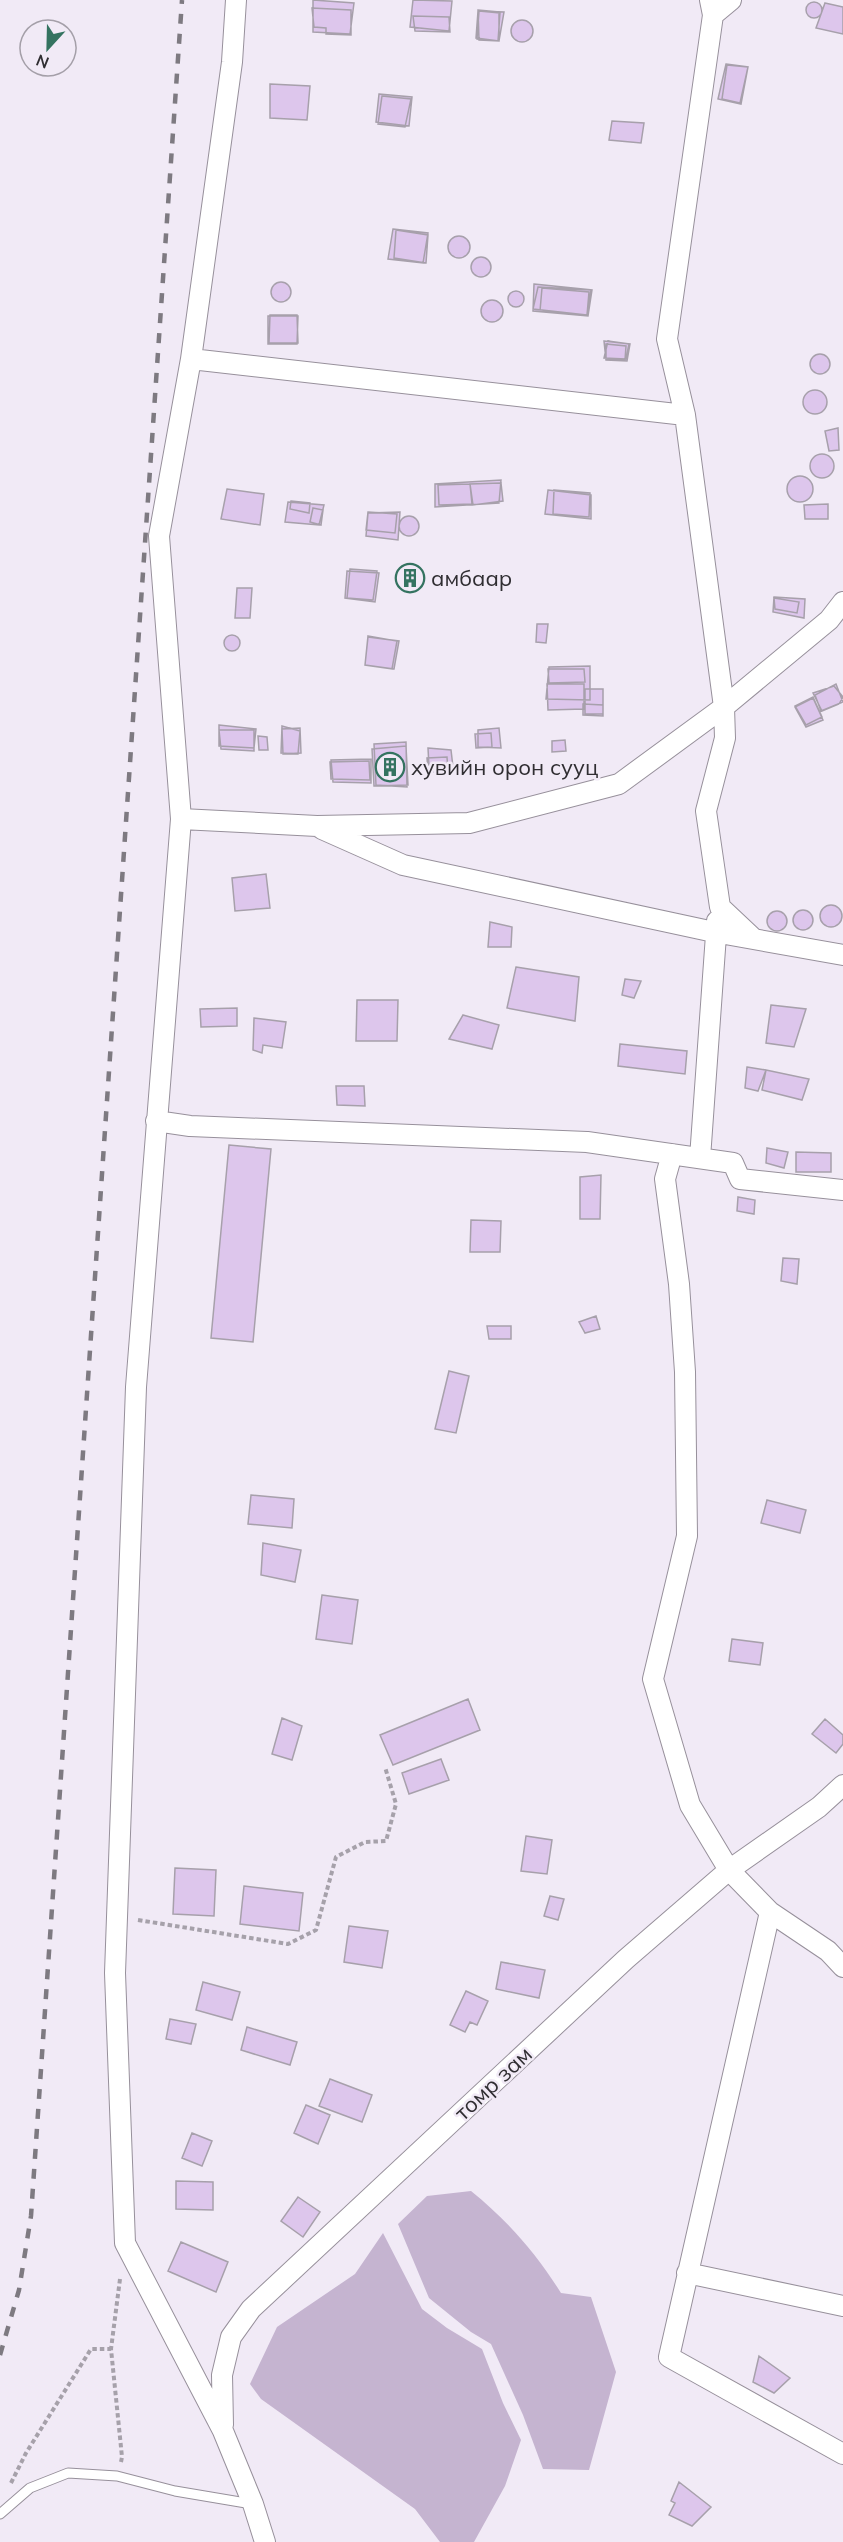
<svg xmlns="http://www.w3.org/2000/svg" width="843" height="2542" font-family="Mulish,sans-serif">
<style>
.green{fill:#c5b4d0}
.building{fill:#ddc6ec;stroke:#a7a0ab;stroke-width:1.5}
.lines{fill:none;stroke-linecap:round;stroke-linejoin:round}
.lane-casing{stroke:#97909b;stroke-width:11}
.street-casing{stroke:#97909b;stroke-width:22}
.path{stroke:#a6a1aa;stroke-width:4;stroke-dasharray:4.5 3;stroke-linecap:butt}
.lane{stroke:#fff;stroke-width:9}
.street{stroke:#fff;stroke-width:20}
.rail{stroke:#7e7a81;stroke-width:4.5;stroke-dasharray:10 10;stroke-linecap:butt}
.labels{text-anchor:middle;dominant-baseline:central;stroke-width:5;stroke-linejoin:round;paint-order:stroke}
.poi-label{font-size:22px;fill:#302e32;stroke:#f1eaf6;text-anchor:start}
.street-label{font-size:22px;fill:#302e32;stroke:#f1eaf6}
</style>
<rect width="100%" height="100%" fill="#f1eaf6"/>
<path class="green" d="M471,2191c36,29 65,62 90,102l30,4 25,75 -27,98 -46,-1 -20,-54 -32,-71 -20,-12 -42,-34 -31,-74 29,-28z
M383,2233l39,76 25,19 35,21 21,54 18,37 -16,46 -31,56h-34l-25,-33 -154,-110 -11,-15 27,-57 78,-53z"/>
<path class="building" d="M313,0l41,3 -4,31 -37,-2z
M413,0l39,1 -3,30 -39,-4z
M806 10a8 8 0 1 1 16 0a8 8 0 1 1-16 0Z
M825,3l18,4v27l-27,-6z
M312,8l39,2v25l-25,-1v-6l-12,-1z
M478,10l21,2v29l-20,-1z
M478,11l26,1 -5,29 -23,-3z
M479,11l21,2 -2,28 -21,-2z
M413,16l36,1 1,15 -35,-1z
M511 31a11 11 0 1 1 22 0a11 11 0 1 1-22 0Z
M726,64l22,3 -7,37 -23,-5z
M727,65l21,2 -8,36 -18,-4z
M270,84l40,2 -3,34 -37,-2z
M379,94l33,3 -3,29 -33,-4z
M382,96l29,3 -6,28 -27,-3z
M612,121l32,2 -3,20 -32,-3z
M393,229l35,4 -5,30 -35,-4z
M396,230l32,5 -2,28 -32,-5z
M448 247a11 11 0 1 1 22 0a11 11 0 1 1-22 0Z
M471 267a10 10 0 1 1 20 0a10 10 0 1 1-20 0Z
M271 292a10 10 0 1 1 20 0a10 10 0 1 1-20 0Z
M534,284l58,6 -4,26 -55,-5z
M538,287l53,3 -4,25 -54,-6z
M542,288l47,4 -2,23 -47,-4z
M508 299a8 8 0 1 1 16 0a8 8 0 1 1-16 0Z
M481 311a11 11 0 1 1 22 0a11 11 0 1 1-22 0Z
M270,315h27l1,28h-29z
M268,316h30l-1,28h-29z
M604,341l26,3 -3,17 -21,-1z
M608,341l21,3 -3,15 -22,-1z
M606,344l20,2 -1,14 -19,-1z
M810 364a10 10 0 1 1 20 0a10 10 0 1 1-20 0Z
M803 402a12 12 0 1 1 24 0a12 12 0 1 1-24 0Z
M838,428l1,22 -10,1 -4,-20z
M810 466a12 12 0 1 1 24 0a12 12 0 1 1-24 0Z
M787 489a13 13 0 1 1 26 0a13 13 0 1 1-26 0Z
M501,480l-2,23 -64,4v-23z
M501,483l2,18 -30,4 -3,-21z
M470,484l2,20 -33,1 -1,-20z
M227,489l37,5 -4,31 -39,-6z
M548,490l43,5v24l-46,-5z
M554,490l36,3 -1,24 -36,-3z
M291,501l19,2 -1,10 -19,-4z
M288,502l36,3 -5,20 -34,-3z
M828,504v15h-23l-1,-14z
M313,508l10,2 -2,15 -11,-3z
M368,512l29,2 -2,19 -29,-3z
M400,512l-2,28 -32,-4 2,-23z
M399 526a10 10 0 1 1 20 0a10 10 0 1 1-20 0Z
M350,569l27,2 -4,29 -26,-2z
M347,571l32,2 -4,29 -30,-4z
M409,572l11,7 -4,6 -16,-8z
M237,588h15l-2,30h-15z
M774,597l31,2 -1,19 -31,-6z
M774,598l25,4 -2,11 -22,-4z
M537,624h11l-2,19 -10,-1z
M224 643a8 8 0 1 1 16 0a8 8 0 1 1-16 0Z
M368,636l29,5 -5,28 -27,-4z
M368,637l31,4 -5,28 -29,-4z
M590,666v34l-44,-1 3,-32z
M548,669h36l1,13 -36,1z
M547,684h37v25l-36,1z
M836,684l7,18 -22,9 -6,-16z
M834,686l9,11 -4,7 -17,7 -9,-18z
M585,689h18v25h-18z
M813,697l9,20 -16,8 -11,-19z
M813,698l10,22 -17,7 -11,-20z
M583,704l20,1v11l-20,-1z
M219,725l37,4 -2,19 -35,-2z
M282,726l18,5 -2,23 -17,-1z
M300,728l1,25 -18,1 -1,-25z
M499,728l2,20 -23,-1v-17z
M219,730h35v21l-33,-2z
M491,733l1,14 -16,1 -1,-14z
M258,736l9,1 1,13h-9z
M565,740l1,11 -14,1v-11z
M406,742l1,45 -31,-2 -2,-41z
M406,746l2,39 -34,1 -2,-37z
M428,748l23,2 2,17h-24z
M447,757l1,14 -20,1 -1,-14z
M371,759v24l-38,-1 -2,-22z
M369,761l1,19 -39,-1 -1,-17z
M266,874l4,34 -35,3 -3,-33z
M820 916a11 11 0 1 1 22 0a11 11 0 1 1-22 0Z
M793 920a10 10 0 1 1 20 0a10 10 0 1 1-20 0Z
M767 921a10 10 0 1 1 20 0a10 10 0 1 1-20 0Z
M490,922l22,5 -1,20h-23z
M516,967l63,10 -4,44 -68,-13z
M625,979l16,2 -7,17 -12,-3z
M357,1000h41l-1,41h-41z
M771,1005l35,4 -12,38 -28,-4z
M237,1008v18l-36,1 -1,-18z
M463,1015l36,10 -7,24 -43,-10z
M254,1018l32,4 -4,26 -19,-3 -1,8 -9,-3z
M620,1044l67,7 -2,23 -67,-8z
M747,1067l19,3 -8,21 -13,-3z
M766,1070l43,9 -7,21 -40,-10z
M336,1086h28l1,20 -28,-1z
M229,1145l42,4 -18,193 -42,-4z
M767,1148l21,4 -4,16 -18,-5z
M796,1152l35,1v19h-35z
M601,1175l-1,44h-20v-42z
M738,1197l17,3 -1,14 -17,-3z
M471,1220l30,1 -1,31h-30z
M783,1258l16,1 -2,25 -16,-3z
M596,1316l4,13 -15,4 -6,-11z
M487,1326h24v13h-22z
M449,1371l20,5 -13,57 -21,-4z
M251,1495l43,4 -2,29 -44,-4z
M767,1500l39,10 -6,23 -39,-10z
M263,1543l38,7 -6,32 -34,-7z
M322,1595l36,5 -6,44 -36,-5z
M732,1639l31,4 -3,22 -31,-4z
M468,1699l12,31 -87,35 -13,-30z
M282,1718l20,8 -10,34 -20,-6z
M825,1719l18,16v9l-7,9 -24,-19z
M441,1759l8,21 -40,14 -7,-21z
M526,1836l26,4 -5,34 -26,-3z
M175,1868l41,2 -2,46 -41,-2z
M244,1886l59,7 -4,38 -59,-7z
M550,1896l14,3 -6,21 -14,-4z
M349,1926l39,5 -6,37 -38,-6z
M501,1962l44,8 -6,28 -43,-9z
M203,1982l37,10 -8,28 -36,-10z
M466,1991l22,10 -11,24 -7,-3 -5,10 -15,-7z
M170,2019l26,5 -5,20 -25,-5z
M247,2027l50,15 -7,23 -49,-15z
M330,2079l42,16 -10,27 -43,-16z
M306,2105l24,10 -12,29 -24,-11z
M192,2133l20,8 -10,25 -20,-8z
M176,2181l37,1v28l-37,-1z
M298,2197l22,15 -17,25 -22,-16z
M181,2242l47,20 -12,30 -48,-21z
M759,2356l31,22 -16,15 -21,-11z
M679,2482l32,25 -19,19 -23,-11 6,-12 -4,-2z"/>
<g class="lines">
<g class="lane-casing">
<path id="lane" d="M0,2514l30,-26 38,-15 49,3 58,15 77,13"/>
</g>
<g class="street-casing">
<path id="street" d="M236,0l-4,62 -41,297 -32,177 22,283 -45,568 -21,586 10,270 98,188 30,73 12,38
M710,0l3,15 -46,324 18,76 39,292 1,31 -19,73 14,96 34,32
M713,15l18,-15
M191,359l494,56
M181,819l136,7 152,-3 150,-39 105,-77 105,-87 14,-18
M322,829l81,36 311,67 129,23
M156,1121l34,5 397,16 146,21 7,16 103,11
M672,1154l-7,25 14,105 6,88 2,164 -34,143 37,126 39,65 41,42 58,39 15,16
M700,1158l17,-237
M770,1912l-101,445 174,97
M687,2273l156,33
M223,2425l-1,-50 9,-38 20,-28 375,-350 103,-89 90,-63 24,-22"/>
</g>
<path class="path" d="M138,1920l150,24 28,-14 20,-73 29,-15 21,-1 10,-37 -11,-37
M120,2279l-9,70 11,108 -1,5
M11,2483l15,-30 65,-104h20"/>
<use href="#lane" class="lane"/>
<use href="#street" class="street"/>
<path class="rail" d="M0,2355l19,-65 12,-74 151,-2216"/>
</g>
<defs>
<g id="building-ring" transform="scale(1.5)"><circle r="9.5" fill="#f1eaf6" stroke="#347360" stroke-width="1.5"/><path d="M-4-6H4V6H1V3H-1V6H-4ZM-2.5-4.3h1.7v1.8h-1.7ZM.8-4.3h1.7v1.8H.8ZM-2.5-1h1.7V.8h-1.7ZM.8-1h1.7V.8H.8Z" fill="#347360"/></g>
</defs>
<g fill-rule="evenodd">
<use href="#building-ring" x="410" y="578"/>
<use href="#building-ring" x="390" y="767"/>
</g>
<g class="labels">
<g class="poi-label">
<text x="431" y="578">амбаар</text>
<text x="411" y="767">хувийн орон сууц</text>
</g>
<g class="street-label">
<text transform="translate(493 2083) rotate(-43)">томр зам</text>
</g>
</g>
<g transform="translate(48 48) rotate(202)"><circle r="28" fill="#f1eaf6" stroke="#a49fa8" stroke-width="1.5"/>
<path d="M0-4.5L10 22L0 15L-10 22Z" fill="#347360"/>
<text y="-9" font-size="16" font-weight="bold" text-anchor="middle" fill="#302e32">N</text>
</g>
</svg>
